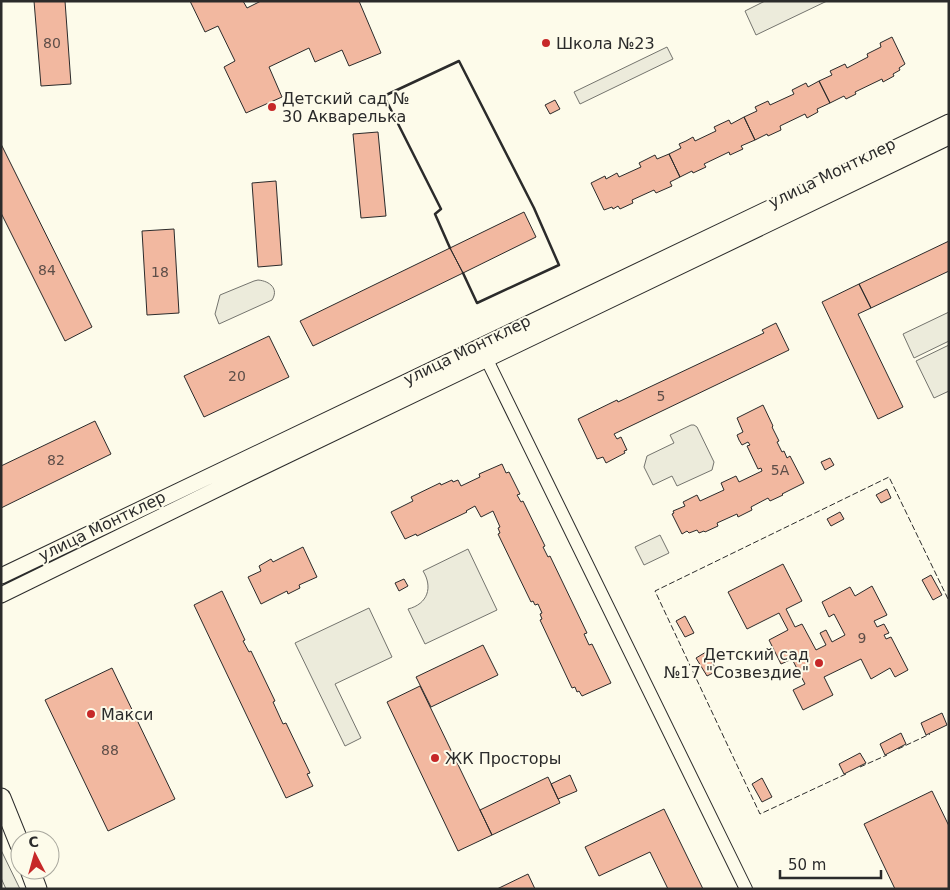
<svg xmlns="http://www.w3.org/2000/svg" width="950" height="890" font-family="'DejaVu Sans',sans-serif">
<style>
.green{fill:#ecebdb;stroke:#74746e}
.building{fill:#f2b8a0;stroke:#2b2b2b}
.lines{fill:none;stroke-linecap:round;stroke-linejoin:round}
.minor-casing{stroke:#2b2b2b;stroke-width:14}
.tertiary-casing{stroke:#2b2b2b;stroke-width:17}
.primary-casing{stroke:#2b2b2b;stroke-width:21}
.minor{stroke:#fdfbea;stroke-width:12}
.tertiary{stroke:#fdfbea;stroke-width:15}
.primary{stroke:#fdfbea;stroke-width:19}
.fence{stroke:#2b2b2b;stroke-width:1;stroke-dasharray:6 2.5;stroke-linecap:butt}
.wall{stroke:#2b2b2b;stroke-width:2.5}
.poi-dot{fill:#c62828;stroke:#fdfbea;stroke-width:2}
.labels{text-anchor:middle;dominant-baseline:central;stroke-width:4;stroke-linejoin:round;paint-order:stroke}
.number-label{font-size:14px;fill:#5d4e48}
.poi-label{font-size:16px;fill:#2b2b2b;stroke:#fdfbea;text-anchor:start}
.street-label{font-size:16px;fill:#2b2b2b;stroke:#fdfbea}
</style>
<rect width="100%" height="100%" fill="#fdfbea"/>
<path class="green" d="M765,1h62l-71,34 -11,-24z
M667,47l6,12 -93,45 -6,-12z
M258,280c12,1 21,9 14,20l-53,24 -4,-10 5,-19 34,-14z
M949,312v29l-35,17 -11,-24z
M949,345v46l-15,7 -18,-37z
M691,425h3l3,2 17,35 -2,8 -35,16 -5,-10 -19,9 -9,-18 3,-11 27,-13 -4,-8z
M660,535l9,18 -25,12 -9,-18z
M468,549l29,61 -72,34 -17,-35c20,-5 25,-22 15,-38z
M369,608l23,49 -57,27 26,54 -16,8 -50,-103z
M1,850l19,39h-14l-5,-11z"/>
<path class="building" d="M34,1h31l6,83 -30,2z
M190,1h53l4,7 14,-7h98l22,52 -32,13 -7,-16 -27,12 -6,-14 -40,19 13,30 -36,16 -22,-46 11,-6 -17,-35 -13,6z
M892,37l13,27 -6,4 1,2 -7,4 1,2 -11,6 -1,-3 -27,13 1,2 -10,5 -2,-3 -14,7 -11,-22 13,-6 -2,-4 15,-7 2,4 21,-11 -1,-3 14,-7 -1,-4z
M819,81l11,22 -13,6 1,3 -11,6 -2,-4 -25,12 1,4 -13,6 -1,-2 -12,6 -11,-23 13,-6 -2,-4 13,-6 2,4 24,-11 -2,-4 14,-7 2,4z
M555,100l5,9 -10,5 -5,-9z
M744,117l11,23 -14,6 2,3 -13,6 -1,-3 -25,12 2,3 -13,6 -1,-2 -12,6 -11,-23 12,-6 -2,-4 7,-3 7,-4 2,4 21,-10 -2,-4 15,-7 2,4z
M378,132l8,84 -25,2 -8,-84z
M1,144l91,183 -27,14 -64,-128z
M669,154l11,23 -10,5 2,4 -16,7 -2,-3 -22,10 1,3 -13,6 -2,-3 -5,3 -1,-2 -8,3 -13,-27 14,-7 1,3 11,-6 2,4 22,-10 -2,-4 16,-8 2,4z
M276,181l6,84 -24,2 -6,-84z
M524,212l12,25 -73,36 -13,-25z
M174,229l5,84 -32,2 -5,-84z
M949,241v30l-78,37 -12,-24z
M450,248l13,25 -150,73 -13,-25z
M859,284l12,24 -13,6 45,93 -25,12 -56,-117z
M776,323l13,27 -175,84 3,5 4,-2 6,13 -3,1 1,2 -19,10 -3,-6 -6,2 -19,-40 39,-19 1,2 146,-69 -2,-3z
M269,336l20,41 -85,40 -20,-41z
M763,405l10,21 -1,1 7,14 -2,1 5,10 2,-1 3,7 3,-2 14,27 -22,11 1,1 -13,6 -2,-3 -17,9 1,3 -14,7 -1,-3 -20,9 1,3 -13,6 -1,-1 -5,2 -2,-3 -8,3 -2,-2 -5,3 -10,-20 2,-1 -1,-2 12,-5 -2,-4 14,-7 3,6 24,-11 -3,-7 15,-7 3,6 23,-11 -1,-3 -3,1 -11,-23 3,-1 -2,-3 -6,3 -3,-5 -2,-5 6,-3 -6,-14z
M95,421l16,33 -110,54v-42z
M830,458l4,7 -9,5 -4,-8z
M502,464l4,9 3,-1 11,22 -3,1 4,7 2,-1 22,45 -2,1 5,10 2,-1 37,77 -3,1 5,11 3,-1 19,39 -29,13 -3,-5 -2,1 -2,-5 -3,1 -32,-68 2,-1 -2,-5 2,-1 -4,-9 -3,1 -2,-4 -2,1 -33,-68 2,-1 -2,-5 2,-1 -7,-16 -12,6 -6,-11 -9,5 1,1 -50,24 -1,-2 -11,5 -14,-27 22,-11 -2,-4 29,-14 1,2 11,-5 1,2 5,-2 3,6 19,-9 -1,-3z
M887,489l4,9 -10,5 -5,-8z
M840,512l4,7 -13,7 -4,-7z
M303,547l14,30 -18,8 1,3 -12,6 -1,-3 -26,13 -13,-27 13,-6 -2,-5 12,-7 2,3z
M783,564l19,37 -16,8 9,18 7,-3 14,26 10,-5 -6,-12 6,-3 6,12 13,-7 -11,-21 -5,3 -7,-15 28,-15 5,9 17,-10 15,29 -13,6 3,6 7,-3 5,9 -5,2 2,4 5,-2 17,33 -13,7 -5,-9 -19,11 -10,-20 -37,18 9,18 -30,15 -10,-20 12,-6 -13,-25 -11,5 -12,-24 19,-10 -9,-17 -32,16 -19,-37z
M931,575l11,20 -9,5 -11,-20z
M404,579l4,7 -9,5 -4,-8z
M222,591l23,49 -2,1 6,11 2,-1 24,50 -2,1 10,22 3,-1 24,50 -3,1 6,12 -27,12 -92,-193z
M685,616l9,17 -9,4 -9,-16z
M483,645l15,30 -67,32 -15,-30z
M706,652l11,19 -10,5 -11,-18z
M112,668l63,131 -67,32 -63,-131z
M420,686l72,149 -34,16 -71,-149z
M942,713l5,12 -21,10 -5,-12z
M901,733l5,11 -21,11 -5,-11z
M860,753l6,10 -22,11 -5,-10z
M570,775l7,16 -19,8 -7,-15z
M548,777l12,26 -68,32 -12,-25z
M762,778l10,19 -10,5 -10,-18z
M932,791l17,35v63h-54l-31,-65z
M664,809l39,80h-35l-18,-37 -51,24 -14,-29z
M528,874l7,15h-38z"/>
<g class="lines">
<g class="minor-casing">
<path id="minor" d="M487,360l259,529"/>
</g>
<g class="tertiary-casing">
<path id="tertiary" d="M1,576l948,-454
M1,595l241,-118 707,-340"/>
</g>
<g class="primary-casing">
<path id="primary" d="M1,798l19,47
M30,870l7,19"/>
</g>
<use href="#minor" class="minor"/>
<use href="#tertiary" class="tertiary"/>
<use href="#primary" class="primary"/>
<path class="fence" d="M898,749l32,-15
M860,767l27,-12
M846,774l-86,40 -105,-223 234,-114 60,124"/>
<path class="wall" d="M450,248l-15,-34 6,-5 -57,-113 75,-35 75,147 25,57 -82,38 -14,-30"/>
</g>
<g class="poi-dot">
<circle cx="546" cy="43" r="5"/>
<circle cx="272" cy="107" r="5"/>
<circle cx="819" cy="663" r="5"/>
<circle cx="91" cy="714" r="5"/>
<circle cx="435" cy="758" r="5"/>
</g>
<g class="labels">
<g class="number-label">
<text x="52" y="43">80</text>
<text x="47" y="270">84</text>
<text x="160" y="272">18</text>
<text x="237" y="376">20</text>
<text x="661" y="396">5</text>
<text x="56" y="460">82</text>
<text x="780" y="470">5А</text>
<text x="862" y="638">9</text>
<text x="110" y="750">88</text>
</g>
<g class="poi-label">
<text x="556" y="43">Школа №23</text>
<text x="282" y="98">Детский сад №<tspan x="282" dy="18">30 Акварелька</tspan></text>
<text x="809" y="654" text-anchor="end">Детский сад<tspan x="809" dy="18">№17 "Созвездие"</tspan></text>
<text x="101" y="714">Макси</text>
<text x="445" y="758">ЖК Просторы</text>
</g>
<g class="street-label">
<text transform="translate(832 173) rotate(-26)">улица Монтклер</text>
<text transform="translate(467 350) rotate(-26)">улица Монтклер</text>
<text transform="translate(102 526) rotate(-26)">улица Монтклер</text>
</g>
</g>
<rect width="950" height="890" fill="none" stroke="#2b2b2b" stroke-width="5"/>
<g transform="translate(35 855) rotate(354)"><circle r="24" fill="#fdfbea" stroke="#a9a89e"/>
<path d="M0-4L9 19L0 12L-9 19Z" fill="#c62828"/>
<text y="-8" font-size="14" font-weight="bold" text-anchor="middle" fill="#2b2b2b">С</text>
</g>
<path d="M780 870v8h101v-8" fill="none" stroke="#2b2b2b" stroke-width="2.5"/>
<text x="788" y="870" font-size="15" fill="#2b2b2b" stroke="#fdfbea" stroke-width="4" paint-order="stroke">50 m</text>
</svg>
